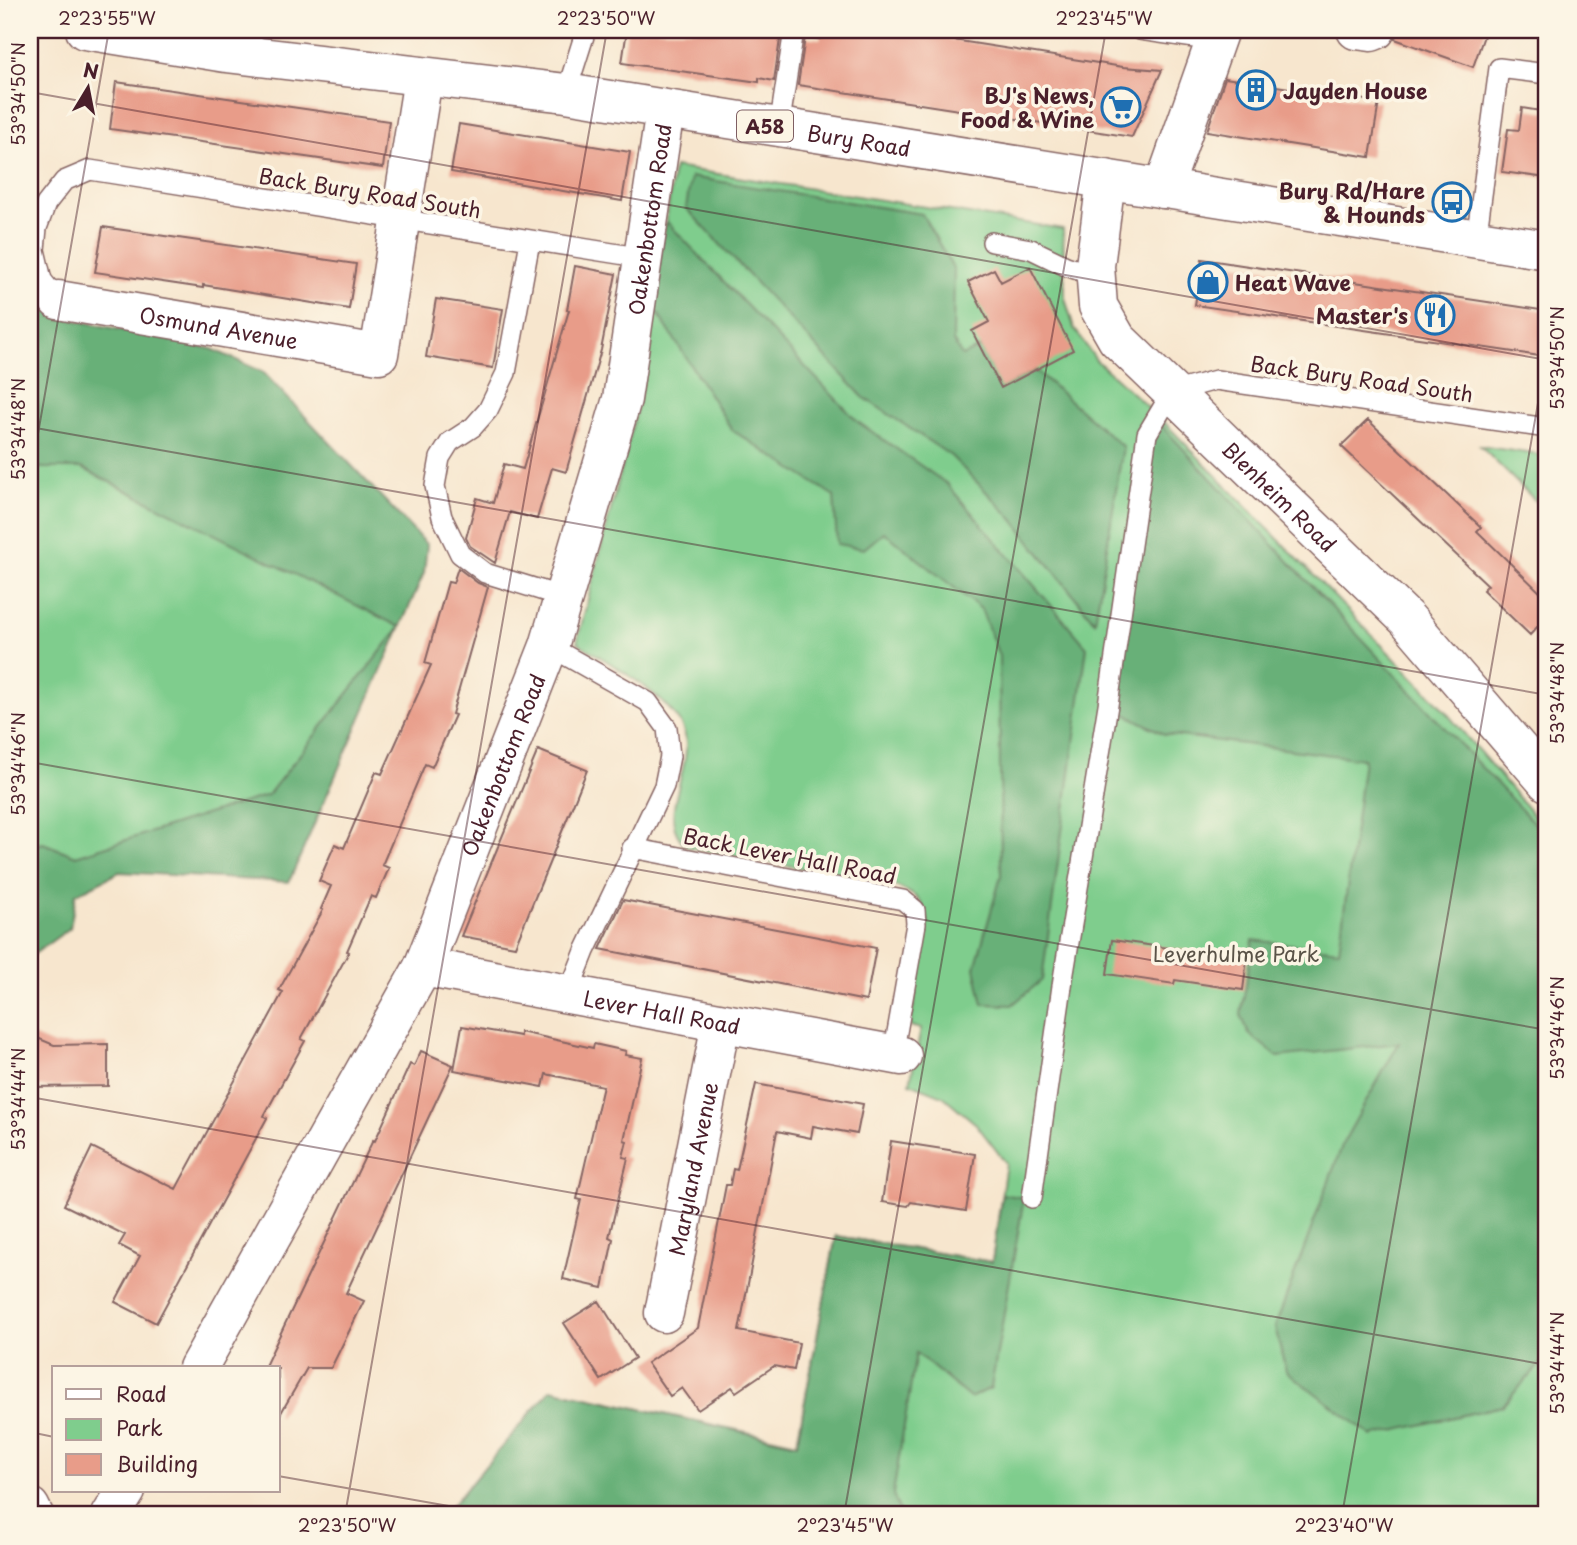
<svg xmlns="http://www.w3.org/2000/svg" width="1577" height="1545" font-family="'Playpen Sans',sans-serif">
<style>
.green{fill:#7fcd8d;stroke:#64765c;stroke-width:2}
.forest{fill:#67b078;stroke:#586852;stroke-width:2}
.building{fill:#e89c89}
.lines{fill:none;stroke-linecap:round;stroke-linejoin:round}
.lane-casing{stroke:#876564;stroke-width:22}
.street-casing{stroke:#876564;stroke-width:41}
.highway-casing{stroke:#876564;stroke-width:41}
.lane{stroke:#fff;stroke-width:19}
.street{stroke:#fff;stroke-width:38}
.highway{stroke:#fff;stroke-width:38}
.ticks{fill:none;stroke:#4a1f2b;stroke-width:2;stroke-opacity:0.45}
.labels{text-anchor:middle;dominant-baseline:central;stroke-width:7;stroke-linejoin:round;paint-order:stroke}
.shield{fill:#fcf5e5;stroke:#7f5f63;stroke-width:2}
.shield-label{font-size:19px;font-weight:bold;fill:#4a1f2b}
.poi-label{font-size:21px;font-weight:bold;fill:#4a1f2b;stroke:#fcf5e5;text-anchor:end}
.street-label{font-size:21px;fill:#4a1f2b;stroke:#fcf5e5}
.park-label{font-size:21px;fill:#5a5348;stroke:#fcf5e5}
.neatline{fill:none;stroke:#4a1f2b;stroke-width:2.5}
.ticks-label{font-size:18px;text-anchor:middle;fill:#4a1f2b}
</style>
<rect width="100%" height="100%" fill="#fcf5e5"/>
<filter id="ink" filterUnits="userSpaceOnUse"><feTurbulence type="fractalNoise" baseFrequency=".0143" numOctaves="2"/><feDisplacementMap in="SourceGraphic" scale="14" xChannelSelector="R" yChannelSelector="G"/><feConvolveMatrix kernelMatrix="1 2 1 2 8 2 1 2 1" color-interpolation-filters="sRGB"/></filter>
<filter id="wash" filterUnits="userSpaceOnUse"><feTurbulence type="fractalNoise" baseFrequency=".00686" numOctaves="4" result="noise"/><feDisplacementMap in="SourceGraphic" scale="28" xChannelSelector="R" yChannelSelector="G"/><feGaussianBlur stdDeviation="1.57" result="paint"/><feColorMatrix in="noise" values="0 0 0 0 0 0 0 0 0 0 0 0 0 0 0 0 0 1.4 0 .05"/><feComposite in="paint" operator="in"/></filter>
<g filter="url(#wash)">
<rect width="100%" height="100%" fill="#f7e6ce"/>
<path class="green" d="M674,167l389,62 2,69 9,30 22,32 65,59 278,285 108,127v684h-1103l107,-126 246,54 39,-207 156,26 14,-99 -30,-39 -33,-28 -33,-13 11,-54 -11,-3 18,-103c-5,-25 -13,-29 -35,-38l-205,-38c-40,-31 17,-86 -9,-126 -20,-31 -71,-58 -102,-79l65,-254z
M1480,446l67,10v56z
M30,468h52l319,159 -133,168 -192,61 -33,-13 -13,4z"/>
<path class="forest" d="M691,177l231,37 32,56 -1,71 9,15 19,-9 21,40 33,-17 88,77 -28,175 -85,-106 -59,-60 -88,-59 -177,-189z
M666,221l192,201 89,62 140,163 -45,333 -30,25 -29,-1 -8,-36 26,-92 -2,-220 -18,-47 -97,-77 -20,17 -27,-5 -3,-48 -102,-66 -80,-126z
M30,271l3,13 23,32 156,33 51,23 164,173 -3,28 -135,309 -170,-10 -43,22 -6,34 -40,29v-110l13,-4 33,13 192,-61 132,-168 -318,-159h-52z
M1159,423l388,414v520l-45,49 -130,30 -86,-65 -11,-44 68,-184 56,-100 -121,14 -29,-23 -8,-19 12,-75 86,10 25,-191 -200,-25 -56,-29 39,-271z
M1002,1194l22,4 -33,190 -21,10 -54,-45 -23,141 8,21h-457l107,-126 246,55 39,-208 156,26z"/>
<g id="blocks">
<path class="building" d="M627,30h140l14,2 -7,49 -15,-3v4l-137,-19z
M822,30h68l233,37 39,3 -30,67 -334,-52 7,-48 15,2z
M1397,30h89l-13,37 -78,-28z
M1225,78l154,24 -9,55 -163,-26z
M116,82l273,39 -6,47 -273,-39z
M1522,108l25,4v66l-45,-6 6,-43 11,1z
M459,124l171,28 -8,49 -171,-29z
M103,227l253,37 -7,45 -146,-24v3l-108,-16z
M1202,259l345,52v46l-352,-52z
M575,266l41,8 -15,76 -35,122 -14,-4 -15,51 -27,-7 -15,51 -25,-17 -4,-8 11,-40 16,5 11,-39 19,5 46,-159h-2z
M1030,267l43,83 -72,38 -29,-57 17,-9 -21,-40 26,-13 7,13z
M436,299l67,10 -10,59 -67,-11z
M1368,420l113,107 -4,4 70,68v17l-17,19 -47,-45 5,-5 -147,-139z
M458,568l20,15 10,4 -36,127 3,1 -23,52 -7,-3 -43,101 7,3 -13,30 -5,-2 -24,55 2,1 -48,87 4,2 -41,75 3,2 -111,205 -41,-21 25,-46 -21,-11 6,-10 -61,-30 28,-58 84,42 107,-197 -4,-2 44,-80 -2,-1 10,-23 -12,-5 16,-37 9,4 32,-76 6,2 49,-109 -6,-2 23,-81 5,1z
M538,750l49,20 -37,91 -35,85 -54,-10z
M623,900l253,48 -10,53 -266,-52z
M1112,940l135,19 -4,31 -68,-10 -1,4 -67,-10z
M462,1026l58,10v-4l73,16 1,-4 32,7 -1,4 17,3 -18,82 3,1 -4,16 5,1 -19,79 4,2 -10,49 -40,-9 18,-79 -4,-1 26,-113 -57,-12 -3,13 -89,-17z
M30,1035l24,10 54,-1v42l-78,1z
M421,1051l32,14 -107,228 18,8 -33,67h-24l-29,50v-50h-14l109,-228 2,1 35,-77 4,2z
M756,1084l107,20 -6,30 -44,-8 -2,12 -34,-7 -38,200 60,12 -5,27 -20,-4 -38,26 -4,-5 -34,23 -16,-22 -12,8 -23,-33 51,-35 28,-143h4l3,-16 4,1z
M891,1141l84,13 -9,57 -55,-9 -3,4 -26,-4z
M599,1301l36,57 -34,22 -37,-57z"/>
</g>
</g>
<g filter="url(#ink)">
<use href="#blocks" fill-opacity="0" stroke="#876564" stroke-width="2"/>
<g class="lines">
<g class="lane-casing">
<path id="lane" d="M1140,30l75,11
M566,93l20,-63
M779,128l15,-98
M1476,240l23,-172 48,6
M530,241l-24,132 -18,37 -15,17 -23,15 -10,16 -5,28 7,31 18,37 25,19 78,24
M992,242l39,7 35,17 30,10
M58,300l-16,-20 -7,-30 2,-22 9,-24 18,-23 26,-11 554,88
M549,646l99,56 19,26 3,28 -6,30 -79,165 -17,43
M632,848l271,52 12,10 1,14 -23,131
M1032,1198l31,-219 45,-274 39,-271 25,-42 44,-12 331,48"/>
</g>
<g class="street-casing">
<g id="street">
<path d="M1356,30l15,2 5,-2"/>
<path id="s1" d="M1106,179l-11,87 3,40 19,33 290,280 140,163"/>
<path d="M1163,189l56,-159"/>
<path id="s2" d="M58,300l321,54 44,-276"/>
<path id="s3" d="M423,967l479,89"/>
<path id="s4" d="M664,1313l57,-290"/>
<path id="s5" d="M198,1368l225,-401 126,-321 73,-247 43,-289"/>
<path d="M30,1507l4,8"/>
<path d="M111,1515l15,-24"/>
</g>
</g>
<g class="highway-casing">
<g id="highway">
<path id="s6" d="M85,30l141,23 340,40 981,157"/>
</g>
</g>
<use href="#lane" class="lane"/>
<use href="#street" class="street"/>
<use href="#highway" class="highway"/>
</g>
</g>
<path class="ticks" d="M30,92l1517,268M30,427l1517,268M30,479l79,-449M30,762l1517,268M30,1097l1517,268M30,1432l24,5M278,1476l222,39M345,1515l262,-1485M844,1515l262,-1485M1342,1515l205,-1163"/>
<defs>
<g id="building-ring" transform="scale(2.0125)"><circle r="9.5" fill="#fcf5e5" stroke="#1f6fb2" stroke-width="1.5"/><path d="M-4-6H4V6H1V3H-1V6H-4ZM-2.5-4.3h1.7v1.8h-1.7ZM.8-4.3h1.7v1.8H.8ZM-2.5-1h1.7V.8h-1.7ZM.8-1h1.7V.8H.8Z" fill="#1f6fb2"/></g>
<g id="supermarket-ring" transform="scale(2.0125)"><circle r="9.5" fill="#fcf5e5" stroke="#1f6fb2" stroke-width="1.5"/><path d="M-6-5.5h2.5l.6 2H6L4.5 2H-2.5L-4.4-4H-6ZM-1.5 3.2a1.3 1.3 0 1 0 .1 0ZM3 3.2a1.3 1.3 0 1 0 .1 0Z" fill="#1f6fb2"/></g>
<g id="bus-ring" transform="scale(2.0125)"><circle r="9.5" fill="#fcf5e5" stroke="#1f6fb2" stroke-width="1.5"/><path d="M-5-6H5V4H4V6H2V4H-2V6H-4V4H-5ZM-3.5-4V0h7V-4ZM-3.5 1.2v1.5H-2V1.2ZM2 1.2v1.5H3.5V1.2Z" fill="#1f6fb2"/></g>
<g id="shop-ring" transform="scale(2.0125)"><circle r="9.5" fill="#fcf5e5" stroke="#1f6fb2" stroke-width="1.5"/><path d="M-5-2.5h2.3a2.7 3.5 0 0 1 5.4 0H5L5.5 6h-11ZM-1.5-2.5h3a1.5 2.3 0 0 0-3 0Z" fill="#1f6fb2"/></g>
<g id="restaurant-ring" transform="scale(2.0125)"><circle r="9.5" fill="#fcf5e5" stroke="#1f6fb2" stroke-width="1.5"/><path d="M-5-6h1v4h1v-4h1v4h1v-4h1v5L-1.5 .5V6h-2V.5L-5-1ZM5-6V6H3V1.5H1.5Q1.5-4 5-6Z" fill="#1f6fb2"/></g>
</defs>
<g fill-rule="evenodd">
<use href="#building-ring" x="1256" y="90"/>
<use href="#supermarket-ring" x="1121" y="107"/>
<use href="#bus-ring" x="1452" y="202"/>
<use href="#shop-ring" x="1208" y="282"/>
<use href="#restaurant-ring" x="1435" y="315"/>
</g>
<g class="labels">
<rect class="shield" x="737" y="110.5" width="56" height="31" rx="5"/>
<g class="shield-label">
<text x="765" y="126">A58</text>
</g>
<g class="poi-label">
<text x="1283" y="90" text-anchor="start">Jayden House</text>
<text x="1094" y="95">BJ's News,<tspan x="1094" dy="24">Food &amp; Wine</tspan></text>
<text x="1425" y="190">Bury Rd/Hare<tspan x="1425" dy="24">&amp; Hounds</tspan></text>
<text x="1235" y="282" text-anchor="start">Heat Wave</text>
<text x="1408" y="315">Master's</text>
</g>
<g class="street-label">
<text stroke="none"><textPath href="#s6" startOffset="782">Bury Road</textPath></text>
<text transform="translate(370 192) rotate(9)">Back Bury Road South</text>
<text stroke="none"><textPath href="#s5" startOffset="1244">Oakenbottom Road</textPath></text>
<text stroke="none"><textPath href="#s2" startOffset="163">Osmund Avenue</textPath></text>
<text transform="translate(1362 378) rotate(8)">Back Bury Road South</text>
<text stroke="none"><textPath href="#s1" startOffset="392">Blenheim Road</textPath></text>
<text stroke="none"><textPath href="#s5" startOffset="677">Oakenbottom Road</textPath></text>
<text transform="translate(790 855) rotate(11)">Back Lever Hall Road</text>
<text stroke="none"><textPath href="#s3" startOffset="243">Lever Hall Road</textPath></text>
<text stroke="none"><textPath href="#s4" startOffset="147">Maryland Avenue</textPath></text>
</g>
<g class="park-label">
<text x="1236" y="953">Leverhulme Park</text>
</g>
</g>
<rect width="1577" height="1545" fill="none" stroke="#fcf5e5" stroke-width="77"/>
<rect x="52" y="1366" width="228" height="126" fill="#fcf5e5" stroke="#b59f9b" stroke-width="2"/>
<rect x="66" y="1389" width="35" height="10" fill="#ffffff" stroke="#b59f9b" stroke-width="2"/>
<text x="116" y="1402" font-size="21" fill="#4a1f2b">Road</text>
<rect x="66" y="1419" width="35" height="21" fill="#7fcd8d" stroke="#b59f9b" stroke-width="2"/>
<text x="116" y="1436" font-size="21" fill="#4a1f2b">Park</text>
<rect x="66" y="1454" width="35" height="21" fill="#e89c89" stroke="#b59f9b" stroke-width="2"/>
<text x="116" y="1472" font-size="21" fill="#4a1f2b">Building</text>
<g transform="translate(88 88) rotate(10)" stroke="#fcf5e5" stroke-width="5" paint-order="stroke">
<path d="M0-5L12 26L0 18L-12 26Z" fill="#4a1f2b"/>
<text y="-10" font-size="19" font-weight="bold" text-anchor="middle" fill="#4a1f2b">N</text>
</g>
<rect x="38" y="38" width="1500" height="1468" class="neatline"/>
<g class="ticks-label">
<text x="107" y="25">2°23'55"W</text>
<text x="606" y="25">2°23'50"W</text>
<text x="1104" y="25">2°23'45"W</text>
<text transform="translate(19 94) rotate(-90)" y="6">53°34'50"N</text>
<text transform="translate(1558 358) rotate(-90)" y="6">53°34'50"N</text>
<text transform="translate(19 429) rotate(-90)" y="6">53°34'48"N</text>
<text transform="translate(1558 693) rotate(-90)" y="6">53°34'48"N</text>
<text transform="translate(19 764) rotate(-90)" y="6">53°34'46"N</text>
<text transform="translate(1558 1028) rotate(-90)" y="6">53°34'46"N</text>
<text transform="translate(19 1099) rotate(-90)" y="6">53°34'44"N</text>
<text transform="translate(1558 1363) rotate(-90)" y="6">53°34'44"N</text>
<text x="347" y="1532">2°23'50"W</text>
<text x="845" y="1532">2°23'45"W</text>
<text x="1344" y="1532">2°23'40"W</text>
</g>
</svg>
